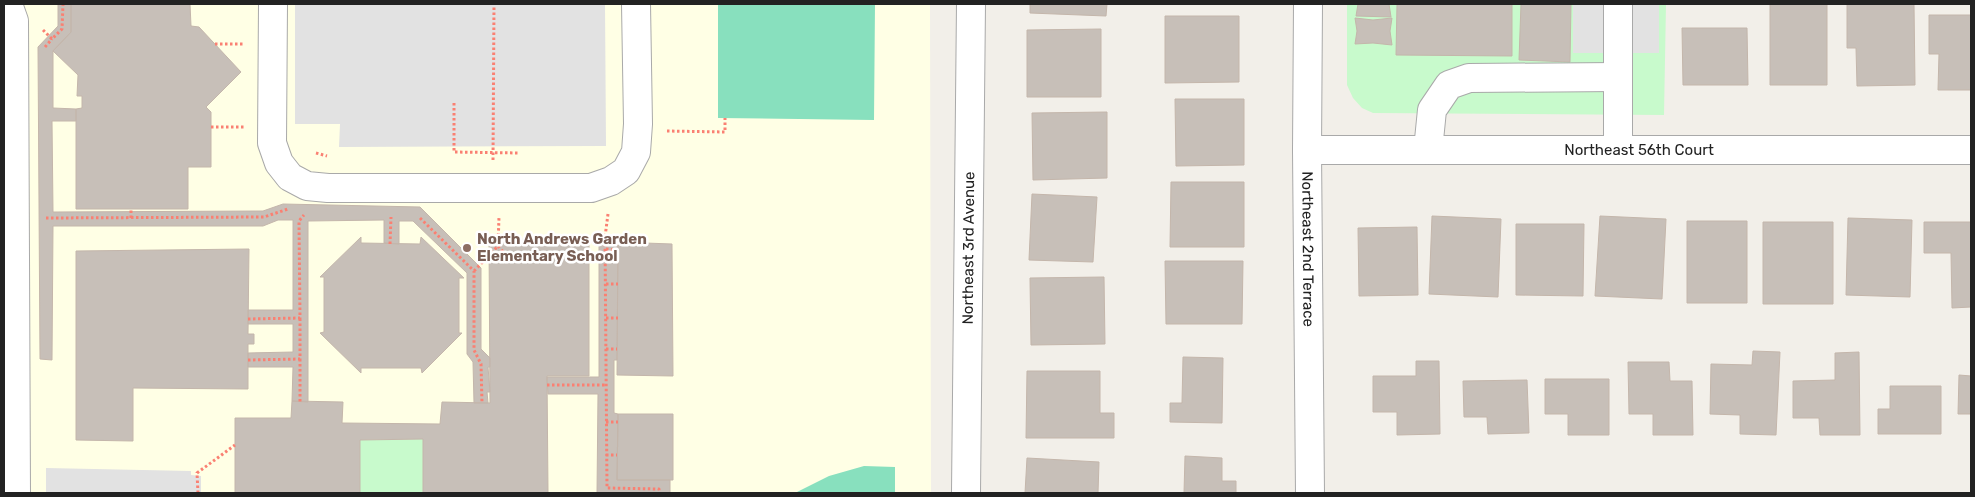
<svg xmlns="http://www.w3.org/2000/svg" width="1975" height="497" font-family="Rubik,sans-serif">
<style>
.education{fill:#ffffe5}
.park{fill:#c8facc}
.pitch{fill:#88e0be}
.parking{fill:#e2e2e2}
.building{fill:#c7bfb8;stroke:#c4b6ab}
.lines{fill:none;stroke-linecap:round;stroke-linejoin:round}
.minor-casing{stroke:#a9a9a9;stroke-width:30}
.path{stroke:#fa8072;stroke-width:3;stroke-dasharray:2.5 2.5;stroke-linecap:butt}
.minor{stroke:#fff;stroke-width:28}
.education-dot{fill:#8d6e63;stroke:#fff;stroke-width:2}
.labels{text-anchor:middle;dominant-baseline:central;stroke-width:5;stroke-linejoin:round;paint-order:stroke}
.street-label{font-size:15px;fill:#222;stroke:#fff}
.education-label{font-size:15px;font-weight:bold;fill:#785e54;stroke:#fff;text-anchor:start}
</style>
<rect width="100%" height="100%" fill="#f2efe9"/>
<path class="education" d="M4,4h926l1,489h-927z"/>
<path class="park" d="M1347,4h319l-2,111 -291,-2 -11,-5 -9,-10 -6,-13z
M423,439v54h-63v-53z"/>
<path class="pitch" d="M718,4h157l-1,116 -156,-2z
M864,466l31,1v26h-100l34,-17z"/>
<path class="parking" d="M295,4h310l1,142 -267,1 1,-23h-45z
M1573,4h86v49h-86z
M46,468l145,3v4l10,1v17h-155z"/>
<path class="building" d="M58,4h13v28l-18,19v57l23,1v12h-24l1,91 210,-1 20,-7 137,3 61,61v81l9,9v9h-2l2,25h-3l1,11h-14l-1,-41 -6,-8v-81l-54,-52h-14v23l-15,-1v-23l-76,1v181l-16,-1 1,-34h-45v-14l45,-1v-28h-45v-14h45v-90h-15l-15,6h-210l-1,134 -12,-1 -2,-312 20,-21z
M71,4h119l1,22 8,1 42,45 -35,35 5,5v55h-23v42h-112v-100l6,-1v-12h-5l1,-21 -25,-24 18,-19z
M1030,4h77l-1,12 -76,-3z
M1358,4h31l2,13 -35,-1z
M1397,4h115v52l-116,-1z
M1521,4h50l-1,58 -51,-2z
M1770,4h57v81h-57z
M1847,4h67l1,81 -58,1 -1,-38h-9z
M1929,15h42v75h-33l1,-36h-10z
M1165,16h74v66l-74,1z
M1355,18l18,2 19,-2 -2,13 2,14 -19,-2 -18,1 2,-13z
M1682,28h65l1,57h-65z
M1101,29v68h-74v-67z
M1175,99h69v66l-68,1z
M1107,112v66l-74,2 -1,-67z
M1171,182h73v65h-74z
M1032,194l65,3 -4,65 -64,-2z
M1432,216l69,3 -3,78 -69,-3z
M1600,216l66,3 -4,80 -67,-3z
M1848,218l64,2 -2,77 -64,-2z
M1687,221h60v82h-60z
M1763,222h70v82h-70z
M1924,222h47v85l-19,1 -1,-55h-27z
M1516,224h68l-1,72 -67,-1z
M1417,227l1,68 -59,1 -1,-68z
M361,237v6l59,1 1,-7 43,41h-5v55h3l-40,40 -1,-5h-60v5l-41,-40 4,-1v-55h-4z
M489,239l100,1v136h-42l1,117h-125v-54l-63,1v53h-125v-75h56l1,-17 51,1 -1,21 98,1 2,-22 48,1z
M599,242h19l-1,118h-3v53l4,1 -1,66h53v13h-73l1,-99h-50l-1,-17h52z
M618,242l54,2 1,132 -56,-1z
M249,249l-1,85h6v10h-6v45l-115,-1v53l-57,-1v-189z
M1165,261h78l-1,63h-76z
M1104,277l1,67 -74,1 -1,-67z
M1753,351l27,1 -4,83 -36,-1v-19l-30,-1 1,-50 41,1z
M1859,352l1,83h-40l-1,-17h-26v-37l42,-1v-27z
M1183,357l40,1 -1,65 -52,-1v-19h12z
M1416,361h23l1,73 -43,1v-23h-24v-36h43z
M1628,362h41l1,19h22l1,54h-40v-21h-24z
M1027,371h73v42h14v25h-88z
M1959,375l12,1v38h-13z
M1545,379h64v56h-41v-21h-23z
M1527,380l2,53 -41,1 -1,-17h-23l-1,-36z
M1890,386h51v48h-63v-25h12z
M618,414h55v66h-56z
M1185,456l37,2v23h14v12h-52z
M1027,458l72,4 -1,31h-73z"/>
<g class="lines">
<g class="minor-casing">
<g id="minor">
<path d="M8,4l6,17 2,472"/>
<path d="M273,4l-1,139 7,20 11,14 17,9 21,2h263l20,-7 15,-10 10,-19 2,-28 -2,-120"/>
<path id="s1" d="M1308,4l-1,146 3,343"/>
<path id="s2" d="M1307,150h664"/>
<path d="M1428,150l4,-40 17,-25 20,-7 149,-1"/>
<path d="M1618,150v-146"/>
<path id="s3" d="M966,493l5,-489"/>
</g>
</g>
<path class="path" d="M43,30l9,9 10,-10 1,-25
M215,44h29
M45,47l7,-8
M454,103v49l65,1
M211,127h33
M667,131l58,1v-14
M316,153l11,3
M493,160l1,-156
M608,214l-3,23 2,251 52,1v4
M46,218l218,-1 24,-8
M131,218v-9
M420,218l54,53v79l7,14 1,39
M390,244l1,-27
M498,246l7,8
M606,249l12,1
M474,271l24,-25 1,-29
M606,284h12
M606,318h12
M248,319l52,-1 -1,-97 5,-6
M606,349h11
M300,359v43
M248,360l52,-1v-41
M547,385h59
M606,422h12
M606,455h11
M198,493l-1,-20 38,-28"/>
<use href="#minor" class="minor"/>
</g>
<circle class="education-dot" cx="467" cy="248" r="5"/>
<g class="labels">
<g class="street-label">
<text stroke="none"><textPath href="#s2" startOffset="332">Northeast 56th Court</textPath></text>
<text stroke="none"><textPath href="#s1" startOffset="245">Northeast 2nd Terrace</textPath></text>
<text stroke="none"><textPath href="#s3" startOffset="245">Northeast 3rd Avenue</textPath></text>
</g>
<g class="education-label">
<text x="477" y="239">North Andrews Garden<tspan x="477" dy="17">Elementary School</tspan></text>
</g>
</g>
<rect width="1975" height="497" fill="none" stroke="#222222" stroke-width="10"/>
</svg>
